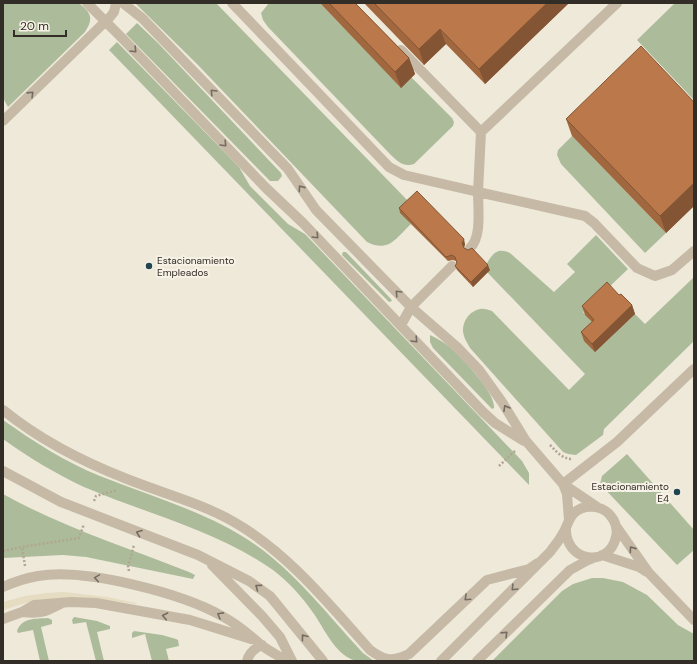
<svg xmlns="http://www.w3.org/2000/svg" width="697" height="664" font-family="'DM Sans',sans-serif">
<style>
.green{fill:#acbc9b}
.plaza{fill:#e6dcc2}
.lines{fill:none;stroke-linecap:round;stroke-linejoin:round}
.path{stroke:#b1a591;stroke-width:2.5;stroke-dasharray:2 2;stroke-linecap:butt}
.minor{stroke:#c6baa7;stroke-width:10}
.wall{fill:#a16840}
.shaded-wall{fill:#835534}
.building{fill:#bb794b;stroke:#835534}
.oneway{stroke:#756c61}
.poi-dot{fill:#204551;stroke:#f7f2e6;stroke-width:1.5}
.labels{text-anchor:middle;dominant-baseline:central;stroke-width:4;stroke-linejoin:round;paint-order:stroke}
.poi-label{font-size:10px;fill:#332d27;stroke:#f7f2e6;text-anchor:start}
</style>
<rect width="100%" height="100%" fill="#efe9da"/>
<path class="green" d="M3,3h76c12,10 15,15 6,29l-77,75 -5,-9z
M135,3h81l194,200 -9,10 10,11c-15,14 -22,29 -44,18l-170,-178z
M269,3h51l81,84 10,-10 41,41 2,4 -1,4 -39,38c-11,4 -18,-4 -26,-12l-120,-125 -5,-7 -2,-7z
M675,3h19v97l-57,-60z
M137,23l21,20 123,130 1,3 -4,5h-8l-144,-147z
M117,42l122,125 11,19 38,38 17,10 217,227 7,12v12l-420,-435z
M572,136l94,97 -21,20 -84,-89 -4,-9 1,-5z
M596,235l32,34 -45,43 14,16 -2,24 40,-38 10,10 49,-47v64l-90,88 -1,6 -27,20 -8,-1 -5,-2 -93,-104c-2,-4 -5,-8 -6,-12 -4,-11 4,-25 16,-27 4,-1 8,1 12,2l77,79 16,-16 -98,-102 3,-3 -4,-4c6,-11 11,-18 24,-12l44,39 21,-20 -8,-8z
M343,252h3l45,47 1,2 -3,1 -47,-47z
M430,335c8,4 16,8 23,15 11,10 43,44 41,58l-2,1 -59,-61 -3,-6z
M3,420c30,21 62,42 97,56 47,19 98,33 142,60 48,29 83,76 121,117l11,8c-6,0 -16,2 -21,-1 -19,-8 -28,-30 -39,-46 -11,-16 -25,-32 -41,-44 -57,-40 -126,-56 -189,-83 -28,-13 -56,-30 -81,-48z
M627,454l67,76v20l-17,15 -77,-81 2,-8z
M3,494c59,33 123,53 186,78l6,3 -2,4 -107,-22 -23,-2 -60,3z
M592,578h11l20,4 24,13 31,30 16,9v27h-202l70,-70 11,-7z
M74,617l23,4 13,5v3l-13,3 7,29h-8l-10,-39 -13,2 -1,-4z
M48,618l4,2v4l-11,3 8,34h-9l-7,-31 -15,3 -1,-2c5,-14 19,-12 31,-13z
M134,631l28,4 14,4 2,1 1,6 -13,3 3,12h-17l-7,-27 -13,4v-5z"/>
<path class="plaza" d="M64,592l43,5 30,6 -1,1 -30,-4h-59l-21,3 -23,7v-8l22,-6 21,-3z"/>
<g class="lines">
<path class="path" d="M550,445c7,7 12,14 23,14
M499,466l16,-15
M94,501l2,-5 21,-6
M3,551l19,-4
M25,566l-3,-19 57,-9 5,-14
M129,571l-1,-4 6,-22"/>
<path class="minor" d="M87,3l35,35 144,150 37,35 180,189 12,11 29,18
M123,3l19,15 146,151 28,41 95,97 46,40 22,23 23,32 24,39 37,43 54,-42 77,-73
M232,3l157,164 15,8 74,17c0,17 4,45 -8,56
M401,50l80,82 -3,60 107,24 9,7 43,45 18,8 17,-6 22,-19
M3,121l107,-104 4,-5 2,-9
M481,132l136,-129
M401,325l10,-18 41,-41
M3,410c37,30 80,52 124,69 35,14 74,24 107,43 54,31 95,82 136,128 15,11 22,12 39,4l78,-74 42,-11 9,-6
M3,471l58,31 137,53 51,26 21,15 53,65
M569,520l-2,-26 -4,-10 34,23
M616,526l33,47 45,47
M602,555l37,12 8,5
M212,565l50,51 18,21 12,24
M3,587c11,-5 23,-9 35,-11 47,-8 143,17 184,40 15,8 27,18 39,29 8,6 18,11 26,16
M22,612c19,2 23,0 40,-9
M3,619l19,-7 12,-7 37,-3 25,1 94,17 61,19
M247,661c2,-8 8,-13 15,-16
M441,661l109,-109c4,-6 9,-11 12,-17 5,-7 6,-16 12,-22 10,-9 27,-8 36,2 5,6 8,14 6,22 -7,32 -52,25 -50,-10
M477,661l93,-91 18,-10 5,-2"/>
</g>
<path class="wall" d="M320,3h35l54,55 6,16 -14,14z
M364,3h205l-84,81 -39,-40 -22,21z
M694,102v104l-28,27 -94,-97 -6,-17z
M399,208l66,36 -1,3v1l26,22 -17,17 -16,-17 -2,-4 2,-3 -1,-2 -3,-1 -5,1 -48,-48z
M619,295l13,10 3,9 -40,38 -11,-11 -3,-9 11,-10 -7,-7 -3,-9z"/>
<path class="shaded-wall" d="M547,3h22l-84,81 -6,-15z
M440,29l6,15 -22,21 -5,-16z
M409,58l6,16 -14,14 -6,-16z
M694,183v23l-28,27 -6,-17z
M464,239l1,5 -1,4 -2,-5z
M488,265l2,5 -17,17 -2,-5z
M632,305l3,9 -40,38 -3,-8z"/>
<path class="building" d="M329,3h26l54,55 -14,14z
M374,3h173l-68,66 -39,-40 -21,20z
M641,46l53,56v81l-34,33 -94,-97z
M417,191l47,48 -2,4 2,5 4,2 4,-2 16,17 -17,17 -16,-16 2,-3 -2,-6 -3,-2 -6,2 -47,-49z
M607,282l12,13 2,-1 11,11 -40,39 -11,-12 13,-12 -12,-14z"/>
<defs><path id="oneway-chevron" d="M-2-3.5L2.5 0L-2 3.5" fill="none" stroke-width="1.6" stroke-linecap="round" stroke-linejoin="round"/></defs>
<g class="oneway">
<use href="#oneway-chevron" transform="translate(134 50) rotate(46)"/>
<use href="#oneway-chevron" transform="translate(213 92) rotate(-134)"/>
<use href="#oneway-chevron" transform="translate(31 94) rotate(-44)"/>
<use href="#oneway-chevron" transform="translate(224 144) rotate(46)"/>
<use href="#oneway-chevron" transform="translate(301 188) rotate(-125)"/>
<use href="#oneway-chevron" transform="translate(316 236) rotate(46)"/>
<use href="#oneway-chevron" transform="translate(398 293) rotate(-134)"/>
<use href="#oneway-chevron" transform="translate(415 340) rotate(47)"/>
<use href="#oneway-chevron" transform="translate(506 408) rotate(-120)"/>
<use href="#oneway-chevron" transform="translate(139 533) rotate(-159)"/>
<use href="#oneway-chevron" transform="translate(632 549) rotate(-125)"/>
<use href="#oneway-chevron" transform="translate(97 578) rotate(-171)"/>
<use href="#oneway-chevron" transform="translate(258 587) rotate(-144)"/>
<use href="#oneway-chevron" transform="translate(514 588) rotate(135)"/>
<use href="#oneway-chevron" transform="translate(467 598) rotate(137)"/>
<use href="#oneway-chevron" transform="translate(220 615) rotate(-151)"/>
<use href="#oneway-chevron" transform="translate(165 616) rotate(-169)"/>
<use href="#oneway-chevron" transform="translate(505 634) rotate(-44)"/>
<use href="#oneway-chevron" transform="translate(304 637) rotate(-128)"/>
</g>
<g class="poi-dot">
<circle cx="149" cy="266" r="4"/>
<circle cx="677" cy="492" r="4"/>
</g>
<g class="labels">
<g class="poi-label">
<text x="157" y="260">Estacionamiento<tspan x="157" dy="12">Empleados</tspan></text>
<text x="669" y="486" text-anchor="end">Estacionamiento<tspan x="669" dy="12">E4</tspan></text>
</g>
</g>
<rect width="697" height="664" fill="none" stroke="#332d27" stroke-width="8"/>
<path d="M14 30v6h52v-6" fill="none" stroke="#332d27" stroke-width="2"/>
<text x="20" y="30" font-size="12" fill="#332d27" stroke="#f7f2e6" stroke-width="3" paint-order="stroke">20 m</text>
</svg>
